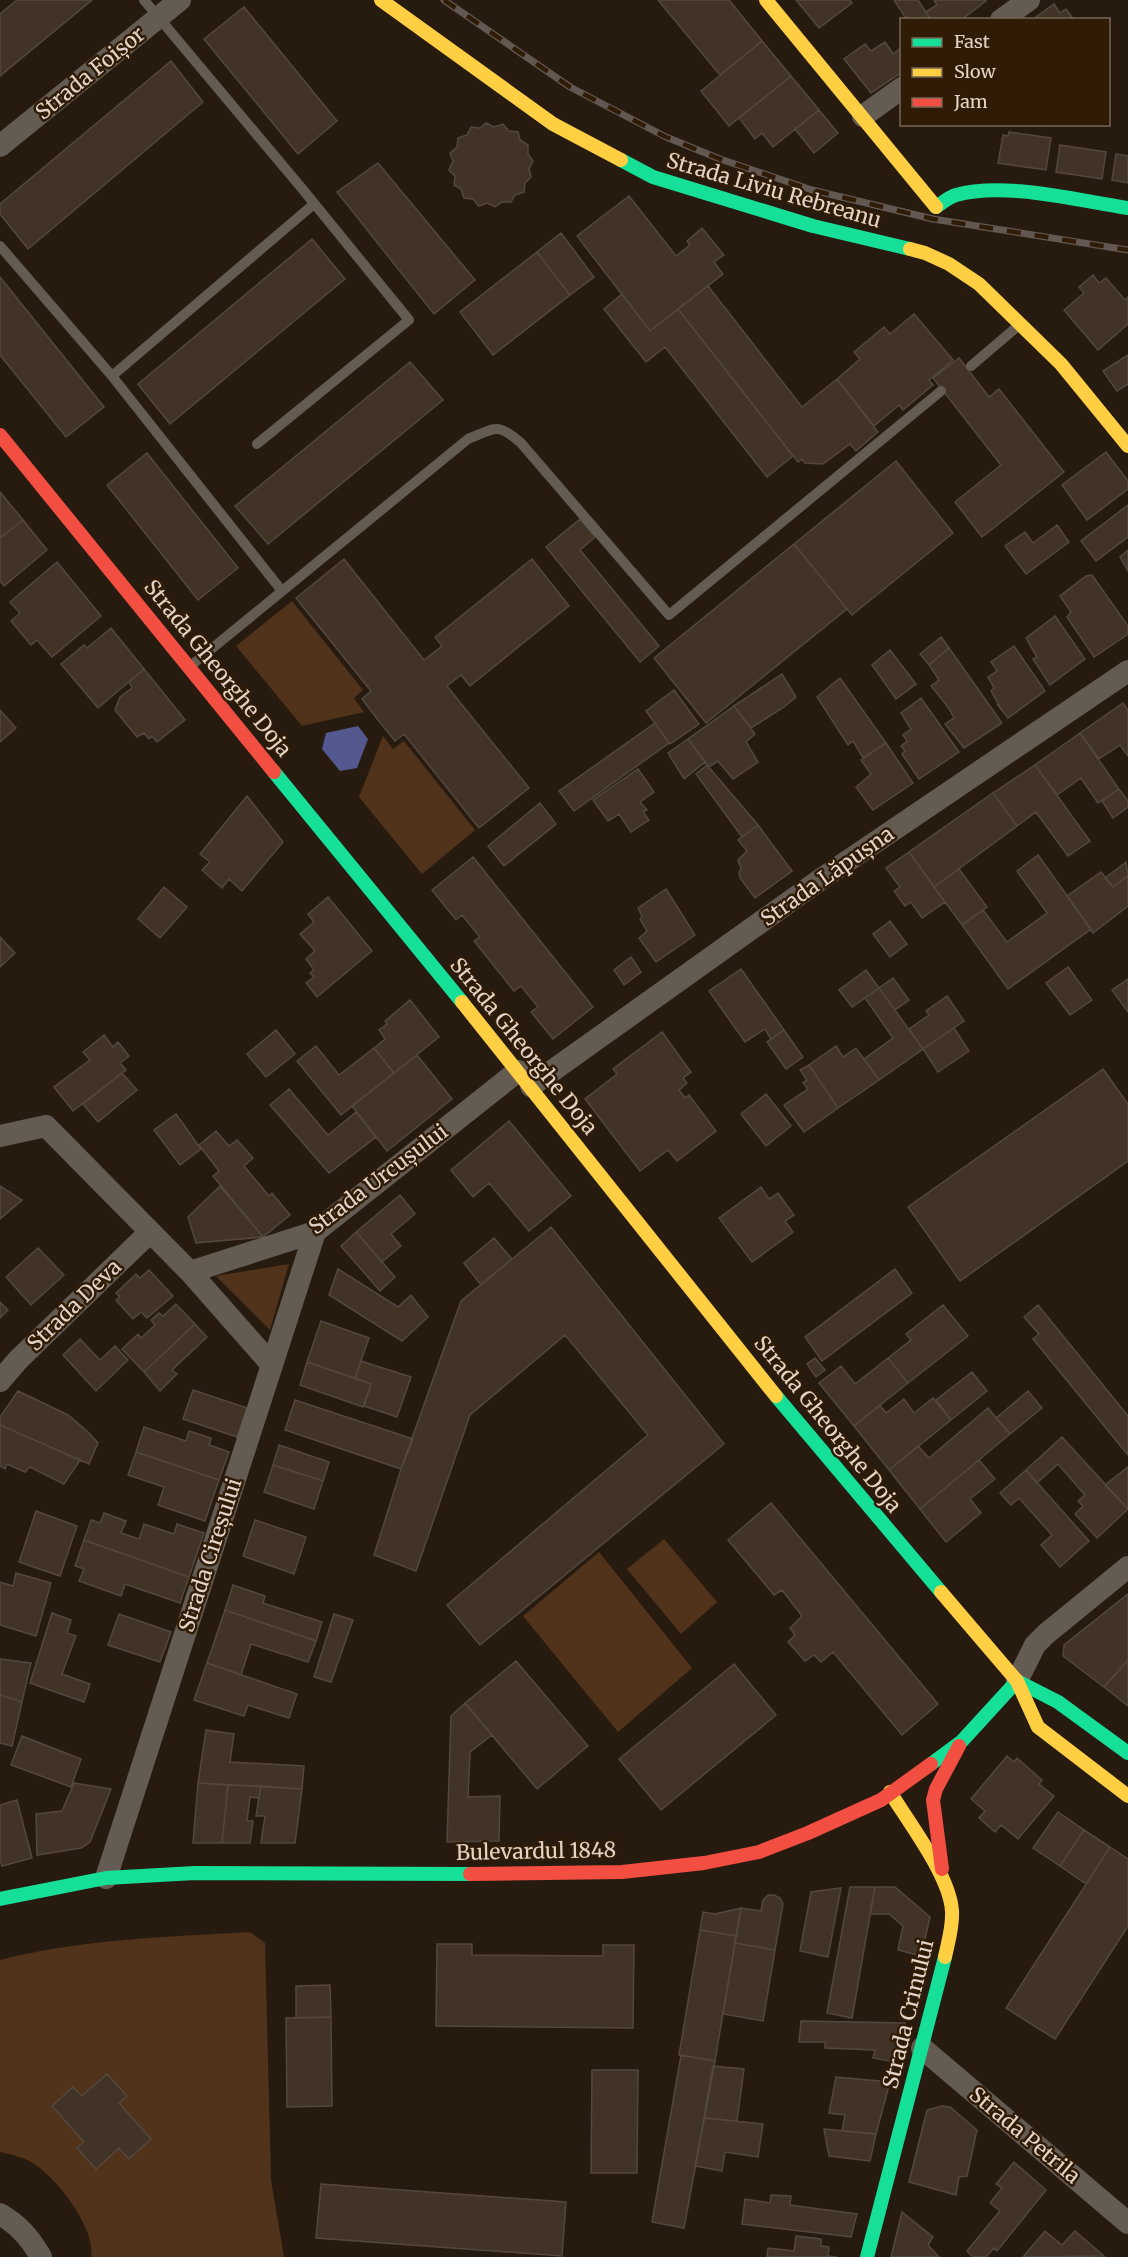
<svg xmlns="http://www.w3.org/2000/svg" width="1128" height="2257" font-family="Merriweather,serif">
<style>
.green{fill:#50331a}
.water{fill:#53598e}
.building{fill:#413427;stroke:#53483f;stroke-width:1.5}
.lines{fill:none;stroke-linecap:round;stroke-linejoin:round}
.lane{stroke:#645b52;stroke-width:10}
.street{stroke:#645b52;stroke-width:22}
.fast{stroke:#16e098;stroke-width:14}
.slow{stroke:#ffcf43;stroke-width:14}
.jam{stroke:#f24e42;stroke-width:14}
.rail-casing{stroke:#625851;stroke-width:7}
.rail{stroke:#301b07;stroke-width:4.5;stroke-dasharray:14;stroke-linecap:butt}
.labels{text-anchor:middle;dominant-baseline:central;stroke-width:5;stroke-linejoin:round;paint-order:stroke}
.street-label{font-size:21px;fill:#e3d4c9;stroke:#301b07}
</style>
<rect width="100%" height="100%" fill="#271b10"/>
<path class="green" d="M292,601l71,89 -9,8 10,14 -62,14 -66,-80z
M383,736l10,13 11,-8 71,89 -53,44 -63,-77z
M289,1264l-19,66 -54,-54z
M664,1539l53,63 -36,32 -54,-65z
M599,1552l93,116 -74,64 -95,-116z
M250,1932l15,11 6,237 13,77h-193c5,-29 -35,-81 -60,-95 -9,-5 -21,-8 -31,-10v-192c82,-21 166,-23 250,-28z"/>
<path class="water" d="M358,726l10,13 -11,29 -17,3 -18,-22 4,-16z"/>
<path class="building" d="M17,0h75l-92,76v-62z
M658,0h71l33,41 -42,34z
M796,0h54l2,3 -33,25z
M894,0h24l13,20h-24z
M934,0h52v1l-25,19h-30l-5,-8 11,-7z
M1054,4l6,9 6,-4 8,11h-36l-2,-3z
M244,7l93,114 -39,33 -94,-115z
M762,41l29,35 -62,50 -28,-35z
M885,42l8,12 9,-7v25l-31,21 -27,-34 21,-15 6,7z
M171,61l32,41 -175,147 -28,-35v-10z
M791,76l28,34 -46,37 -11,-14 -7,6 -16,-21z
M819,110l19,23 -24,20 -19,-24z
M486,123l8,4 9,-3 6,7 9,1 2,8 8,5v9l5,7 -4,8 2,8 -6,6 -1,9 -9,3 -4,7h-9l-7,5 -8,-4 -8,3 -6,-7 -9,-1 -3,-9 -7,-4 1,-9 -6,-6 4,-9 -3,-8 7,-6 1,-9 9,-3 4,-8 9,1z
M1009,132l42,6 -5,32 -48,-7 5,-28 5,1z
M1060,145l46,7 -4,27 -46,-7z
M1116,154l12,2v27l-16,-3z
M378,163l97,117 -41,34 -97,-122z
M629,196l47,60 14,-11 -3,-4 15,-13 22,27 -10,7 9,12 -73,57 -73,-95z
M561,233l33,44 -24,18 -33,-43z
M312,239l33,40 -175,145 -32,-40z
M537,252l33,43 -77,60 -33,-43z
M1093,275l6,8 7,-5 19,22 3,-3v27l-30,26 -34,-40 20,-17 -5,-6z
M0,277l104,130 -38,30 -66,-82z
M708,286l94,121 35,-28 41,53 -22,19 -6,-7 -27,20 -18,-1 -3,-4 -4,3 -120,-153z
M622,294l28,37 28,-22 115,147 -26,21 -102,-130 -19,15 -42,-53z
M914,314l39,46 -24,20 4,5 -30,25 -4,-5 -25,21 -37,-47 23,-20 -6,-7 30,-25 6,7z
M1128,355v29l-11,7 -14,-20z
M959,358l30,39 10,-8 65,83 -82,65 -27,-35 46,-37 -68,-87z
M410,362l33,38 -175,144 -33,-38z
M1106,452l22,29v8l-41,31 -25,-35z
M147,453l91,115 -40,32 -91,-115z
M896,461l57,72 -101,82 -58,-71z
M0,492l23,28 -23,18z
M1128,505v32l-32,24 -15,-20z
M580,519l15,18 -15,13 79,96 -19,16 -94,-115z
M23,520l24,30 -43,36 -4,-5v-43z
M1057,525l12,17 -43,32 -21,-28 20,-14 8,11z
M794,544l53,65 -141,114 -52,-65z
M1128,550v21l-8,-14z
M344,559l80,101 18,-14 -7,-9 97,-78 37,47 -99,80 -9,-11 -14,11 82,102 -50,40 -75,-94 -9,7 -17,-21 -16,-21 9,-8 -75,-93z
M57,562l44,54 -49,41 -15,-17 -6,5 -20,-24 9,-8 -10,-11z
M1092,575l36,51v8l-34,23 -27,-40 4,-5 -11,-16 26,-20z
M1055,616l30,43 -35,26 -17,-26 4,-2 -11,-19z
M111,628l33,41 -46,39 -37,-44 23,-19 3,3z
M941,637l8,11 -20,17 -9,-11z
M1014,646l31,45 -37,27 -11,-14 2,1 -8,-14 3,-3 -6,-11 9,-6 -6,-9z
M949,648l53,75 -38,25 -19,-24 9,-6 -6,-11 -17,-21 8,-6 -10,-15z
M890,650l26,34 -20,15 -24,-34z
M144,669l41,51 -28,22 -5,-6 -3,3 -5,-6 -7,4 -22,-27 5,-13 12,-9 -3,-6z
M782,674l14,23 -12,10 -33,21 -17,-22z
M840,678l46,65 -23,15 -10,-17 -5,4 -31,-48z
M674,690l25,34 -29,20 -24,-33z
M921,698l38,54 -40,27 -17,-25 3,-3 -4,-5 6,-5 -4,-6 8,-6 -10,-16z
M1123,703l5,7v46l-8,-11 -21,14 -19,-26z
M734,706l21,28 -9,8 12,20 -25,17 -15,-18 -9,6 -21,-28z
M0,710l16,18 -16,14z
M655,723l14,20 -95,68 -15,-20z
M1080,733l39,56 -21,14 -17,-25 -24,17 -22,-30z
M688,739l17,23 -21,17 -16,-26z
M886,743l27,40 -40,27 -17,-23 15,-13 -10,-14z
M707,765l51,60 -16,12 -46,-63z
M1035,765l55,76 -22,15 -32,-44 -19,14 -24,-33z
M638,769l16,23 -14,10 7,8 -4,2 6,8 -18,12 -12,-18 -11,7 -15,-21z
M1119,789l9,12v6l-15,11 -11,-17z
M993,793l24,33 -83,61 -25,-35z
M247,796l36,46 -41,49 -13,-12 -7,9 -20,-18 8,-8 -10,-8z
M540,803l16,21 -52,42 -16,-20z
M758,825l34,46 -37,27 -15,-20 -1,-5 2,-5 -3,-8 9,-9 -9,-11z
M909,852l36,50 -23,16 -11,-16 -6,4 -11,-15 6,-4 -14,-19z
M1038,855l53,74 -83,60 -46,-64 21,-15 24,32 40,-29 -30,-42z
M473,857l120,150 -40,32 -22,-27 7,-5 -17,-21 -7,5 -40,-50 6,-4 -18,-22 -6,5 -24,-30z
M1126,862l2,14 -15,11 -8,-9z
M959,869l28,38 -25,18 -28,-38z
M1101,872l12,15 15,-11v30l-35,27 -26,-37z
M164,887l23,20 -27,31 -22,-19z
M666,889l29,46 -39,27 -17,-24 8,-7 -7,-12 2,-3 -4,-8z
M328,897l44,54 -55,46 -11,-14 8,-6 -4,-4 4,-3 -8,-11 9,-8 -15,-17 14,-12 -6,-8z
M890,921l17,23 -17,13 -17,-23z
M0,937l15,16 -15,14z
M631,957l10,15 -17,13 -10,-15z
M1068,967l24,33 -22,15 -24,-32z
M741,969l43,61 -13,9 -6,-10 -20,13 -36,-51z
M866,970l13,18 -27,19 -13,-17z
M893,978l16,22 -14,10 -16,-22z
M1128,979v33l-16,-22z
M879,988l44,61 -44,31 -15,-21 29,-21 -28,-40z
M947,996l17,25 -41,28 -14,-20 20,-14 -3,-4z
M410,1000l29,37 -45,36 -20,-25 11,-9 -6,-9 8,-6 -2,-3z
M954,1028l15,23 -31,21 -15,-23z
M276,1030l19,24 -29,23 -19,-23z
M784,1030l19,27 -17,12 -19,-27z
M662,1032l29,40 -8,6 4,5 -8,7 6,8 4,-3 27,36 -39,30 -9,-11 -28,21 -55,-72 32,-25 -4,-5z
M104,1035l9,12 5,-5 11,14 -9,7 6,7 -53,41 -19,-24 36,-27 -7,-8z
M316,1046l23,29 35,-27 20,25 -53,42 -44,-54z
M836,1046l7,11 13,-9 23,32 -41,28 -29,-43z
M417,1055l35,44 -65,52 -35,-45z
M809,1065l29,43 -34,24 -20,-27 24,-16 -5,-6 4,-3 -7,-10z
M1103,1069l25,35v57l-168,120 -52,-74z
M122,1073l15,17 -39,32 -15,-18z
M289,1089l39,46 28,-23 20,25 -47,36 -59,-68z
M766,1094l25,32 -25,20 -25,-32z
M176,1114l25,35 -21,16 -26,-35z
M509,1121l62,75 -42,35 -40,-48 -16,14 -22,-27z
M216,1131l13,15 8,-6 16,18 -9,8 25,30 3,-3 18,22 -27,22 -50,-61 6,-5 -20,-26z
M0,1186l22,14 -22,19z
M220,1186l43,51 -67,6 -8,-26z
M761,1187l8,12 9,-6 16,22 -9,6 8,11 -41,30 -33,-44z
M400,1195l15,19 -24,20 10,12 -19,16 -26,-30z
M551,1227l173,217 -244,201 -33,-40 201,-170 -83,-100 -95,80 -54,156 -42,-16 27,-86 60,-168z
M356,1232l39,45 -15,14 -39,-45z
M494,1238l18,21 -31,26 -17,-22z
M38,1248l26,27 -33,30 -25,-28z
M338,1269l60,38 13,-12 17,22 -26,24 -73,-46z
M895,1269l17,24 -90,68 -17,-24z
M149,1270l24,26 -26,22 -6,-6 -8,7 -17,-19 4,-3 -4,-4 20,-19 4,4z
M0,1302l8,8 -8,8z
M176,1304l19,20 -51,48 -22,-23 16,-15 3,4 14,-13 -4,-5 8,-7 4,3z
M943,1305l25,31 -60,47 -20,-25 23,-18 -5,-6z
M1038,1305l90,111v39l-95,-116 6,-5 -15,-17z
M321,1321l48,17 -14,40 -48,-16z
M195,1324l12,13 -35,33 5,4 -17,17 -16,-19z
M80,1339l20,21 15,-14 13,14 -32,31 -33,-36z
M815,1358l10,12 -9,7 -9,-13z
M888,1358l20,25 -54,43 -35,-43 22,-17 14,18z
M361,1361l50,16 -14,40 -33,-11 7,-22 -16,-6z
M307,1362l64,22 -8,23 -63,-22z
M972,1372l15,19 -36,29 -15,-20z
M193,1390l54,18 -10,29 -54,-18z
M18,1391l50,24 19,16 11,12 -9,21 -89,-39v-8z
M1028,1391l14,17 -32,26 -14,-16z
M933,1398l18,22 -62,50 -35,-44 26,-21 6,8 18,-14 10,14z
M295,1400l118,39 -12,30 -116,-39z
M988,1408l22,26 -90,75 -31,-39 29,-24 11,12z
M0,1425l80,35 -16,24 -34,-17 -5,5 -18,-8 -2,5 -5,-3z
M144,1427l42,14 3,-10 22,7 -2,7 20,7 -10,28 -83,-28z
M1062,1437l66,72 -31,29 -22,-24 8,-8 -5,-5 7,-6 -27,-31 -21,19 -11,-13z
M279,1445l50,17 -6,19 -50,-16z
M136,1452l83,28 -14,41 -47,-16 6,-18 -36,-12z
M979,1460l16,19 -25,20 11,14 -35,29 -26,-33z
M273,1465l50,16 -9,28 -50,-17z
M1128,1467v42l-23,-24z
M1026,1470l63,71 -29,26 -19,-22 11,-10 -33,-37 -8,7 -11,-12z
M771,1503l167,201 -36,31 -69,-83 -12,10 -7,-7 -9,6 -17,-19 7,-7 -5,-7 12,-12 -20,-26 -8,5 -46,-55z
M36,1511l41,15 -17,50 -41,-14z
M104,1513l22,8 -5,12 18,6 5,-15 30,10 3,-10 27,9 -15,44 -105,-37 7,-20 9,3z
M255,1520l51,17 -12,37 -51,-18z
M84,1540l105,37 -9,26 -55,-19 -4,12 -42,-15 5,-12 -9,-3z
M16,1573l35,10 -15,53 -36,-11v-43l13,4z
M233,1585l32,11 -2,7 59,19 -6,19 -91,-31z
M1128,1594v66l-24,27 -41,-31 1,-11z
M225,1610l91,31 -8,21 -57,-18 -10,31 -34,-12z
M52,1613l19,7 -4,13 9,3 -14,38 28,10 -6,18 -54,-19z
M119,1614l52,18 -11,30 -52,-17z
M334,1614l19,6 -22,62 -17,-5z
M0,1659l31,4 -9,39 -22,-7z
M1128,1660v46l-24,-19z
M516,1661l72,85 -51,43 -72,-86z
M207,1663l90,31 -8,24 -41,-13 -4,11 -50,-16z
M734,1664l42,51 -115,95 -42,-51z
M0,1695l22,7 -10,44 -12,-3z
M465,1703l27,32 -22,17 -2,45 32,-1 -1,45 -52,1 4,-126z
M206,1730l28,4 -4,28 74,4 -2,23 -104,-6z
M22,1736l59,23 -10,28 -60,-22z
M1007,1756l7,6 3,-4 25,22 -3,4 15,12 -36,43 -17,-14 -6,7 -16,-14 6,-7 -14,-12z
M74,1783l37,6 -21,53 -9,6 -44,7 -1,-41 26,-3z
M198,1783l30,2 -6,58h-29z
M228,1785l33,1 -2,12 -9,-1 -3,24h6l-3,22h-28z
M261,1786l41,3 -7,54h-34l4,-27h-9z
M17,1800l15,58 -30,8 -2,-7v-54z
M1058,1812l26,18 -24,36 -27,-18z
M1084,1830l26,17 -24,37 -26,-18z
M1110,1847l18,12v67l-73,113 -49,-31z
M850,1887h25l-23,131 -25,-5z
M875,1887h20l35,30 -9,39 -23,-6 5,-24 -14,-12h-19z
M841,1888l-13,69 -28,-6 11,-59z
M768,1895h6l6,3 3,6 -8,46 -40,-7 6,-35 20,3 2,-11z
M741,1908l-5,28 -36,-6 3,-18 12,2z
M700,1930l36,6 -21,125 -36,-6z
M735,1943l40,7 -12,71 -40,-7z
M437,1944h35v11l131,1v-11h31l-1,83 -197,-2z
M330,1985l1,32 -35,1v-32z
M331,2017l1,89 -45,1 -1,-89z
M801,2021l104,2 -10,39 -22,-4 2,-8 -50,-2v-6h-26z
M681,2055l34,6 -31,167 -32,-6z
M713,2066l31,3 -7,52 -33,-3z
M592,2070h46l-1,103h-46z
M107,2074l20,22 -8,7 32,36 -22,20 -10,-11 -23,21 -19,-21 7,-6 -32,-36 21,-19 9,9z
M836,2077l54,5 -14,52 -34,-3 3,-16 -16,-2z
M942,2106l8,1 27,23 -10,46 -8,1 -3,18 -47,-13 18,-72z
M704,2118l59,6 -5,33 -33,-5 -3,19 -27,-5z
M824,2129l52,5 -6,27 -41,-5z
M1014,2162l32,28 -49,61 -3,-3 -8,9h-13l-6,-6 33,-40 -10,-8 12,-15 -6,-4z
M321,2184l245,18 -4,54 -246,-18z
M771,2195l20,1 -1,9 67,9 -6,23 -109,-13 3,-25 25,4z
M902,2212l31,25 -5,8 11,12h-48z
M1045,2231l17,14 13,-14 29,25 -81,1z
M796,2236l25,3v7l8,1 -1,9 9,1h-70l1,-9 26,3z"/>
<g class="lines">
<path class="lane" d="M144,0l160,191 105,129 -152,124
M0,246l112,130 170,215
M971,366l48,-41
M112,376l202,-172
M193,664l275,-225c28,-11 29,-17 53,4l148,172 272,-224"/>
<path class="street" d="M1001,20l28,-20
M863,116l39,-28
M0,146l180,-146
M531,1086l293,-209 304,-206
M0,1136l46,-10 144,146 82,93
M190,1272l125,-40 203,-161
M0,1381l18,-21 132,-128
M1017,1681l18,-36 11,-11 82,-67
M106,1878l209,-646
M922,2048l206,175
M0,2214c19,11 30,24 41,43"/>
<path class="fast" d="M621,160l32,17 160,49 97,23
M936,207c6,-4 13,-10 20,-12 48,-14 123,6 172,13
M274,772l188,230
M776,1396l165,196
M1017,1681l41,21 70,51
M931,1764l31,-23 55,-60
M0,1899l106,-21 89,-5 275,1
M867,2257l78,-300"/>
<path class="slow" d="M381,0l172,124 68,36
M766,0l170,207
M910,249l15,4 24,11 30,20 82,80 67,82
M462,1002l314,394
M941,1592l76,89 21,46 90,69
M890,1792c19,31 60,84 62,119 1,16 -4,31 -7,46"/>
<path class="jam" d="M0,435l274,337
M942,1869l-9,-69 3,-11 23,-43
M470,1874l152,-2 82,-9 55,-11 49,-19 73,-33 50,-36"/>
<g class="rail-casing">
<path id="rail" d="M444,0l126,87 96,50 54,22 92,31 121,29 195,31"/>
</g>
<use href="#rail" class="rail"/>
</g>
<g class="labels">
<g class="street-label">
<text transform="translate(90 73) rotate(-39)">Strada Foișor</text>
<text transform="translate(774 190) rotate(16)">Strada Liviu Rebreanu</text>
<text transform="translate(218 668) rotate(51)">Strada Gheorghe Doja</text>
<text transform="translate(827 876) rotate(-35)">Strada Lăpușna</text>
<text transform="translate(524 1046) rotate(51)">Strada Gheorghe Doja</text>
<text transform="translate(378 1179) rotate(-37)">Strada Urcușului</text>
<text transform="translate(74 1305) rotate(-44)">Strada Deva</text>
<text transform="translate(828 1424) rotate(51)">Strada Gheorghe Doja</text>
<text transform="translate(210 1555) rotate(-72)">Strada Cireșului</text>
<text transform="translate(536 1851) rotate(-1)">Bulevardul 1848</text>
<text transform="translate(908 2014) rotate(-76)">Strada Crinului</text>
<text transform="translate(1025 2135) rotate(40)">Strada Petrila</text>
</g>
</g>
<rect x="900" y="18" width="210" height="108" fill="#301b07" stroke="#786555" stroke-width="1.5"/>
<rect x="912" y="38" width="30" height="9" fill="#16e098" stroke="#786555" stroke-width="1.5"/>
<text x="954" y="48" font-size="18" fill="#e3d4c9">Fast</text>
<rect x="912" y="68" width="30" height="9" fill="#ffcf43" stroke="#786555" stroke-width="1.5"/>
<text x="954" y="78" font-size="18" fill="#e3d4c9">Slow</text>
<rect x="912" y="98" width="30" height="9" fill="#f24e42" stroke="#786555" stroke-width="1.5"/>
<text x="954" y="108" font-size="18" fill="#e3d4c9">Jam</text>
</svg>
